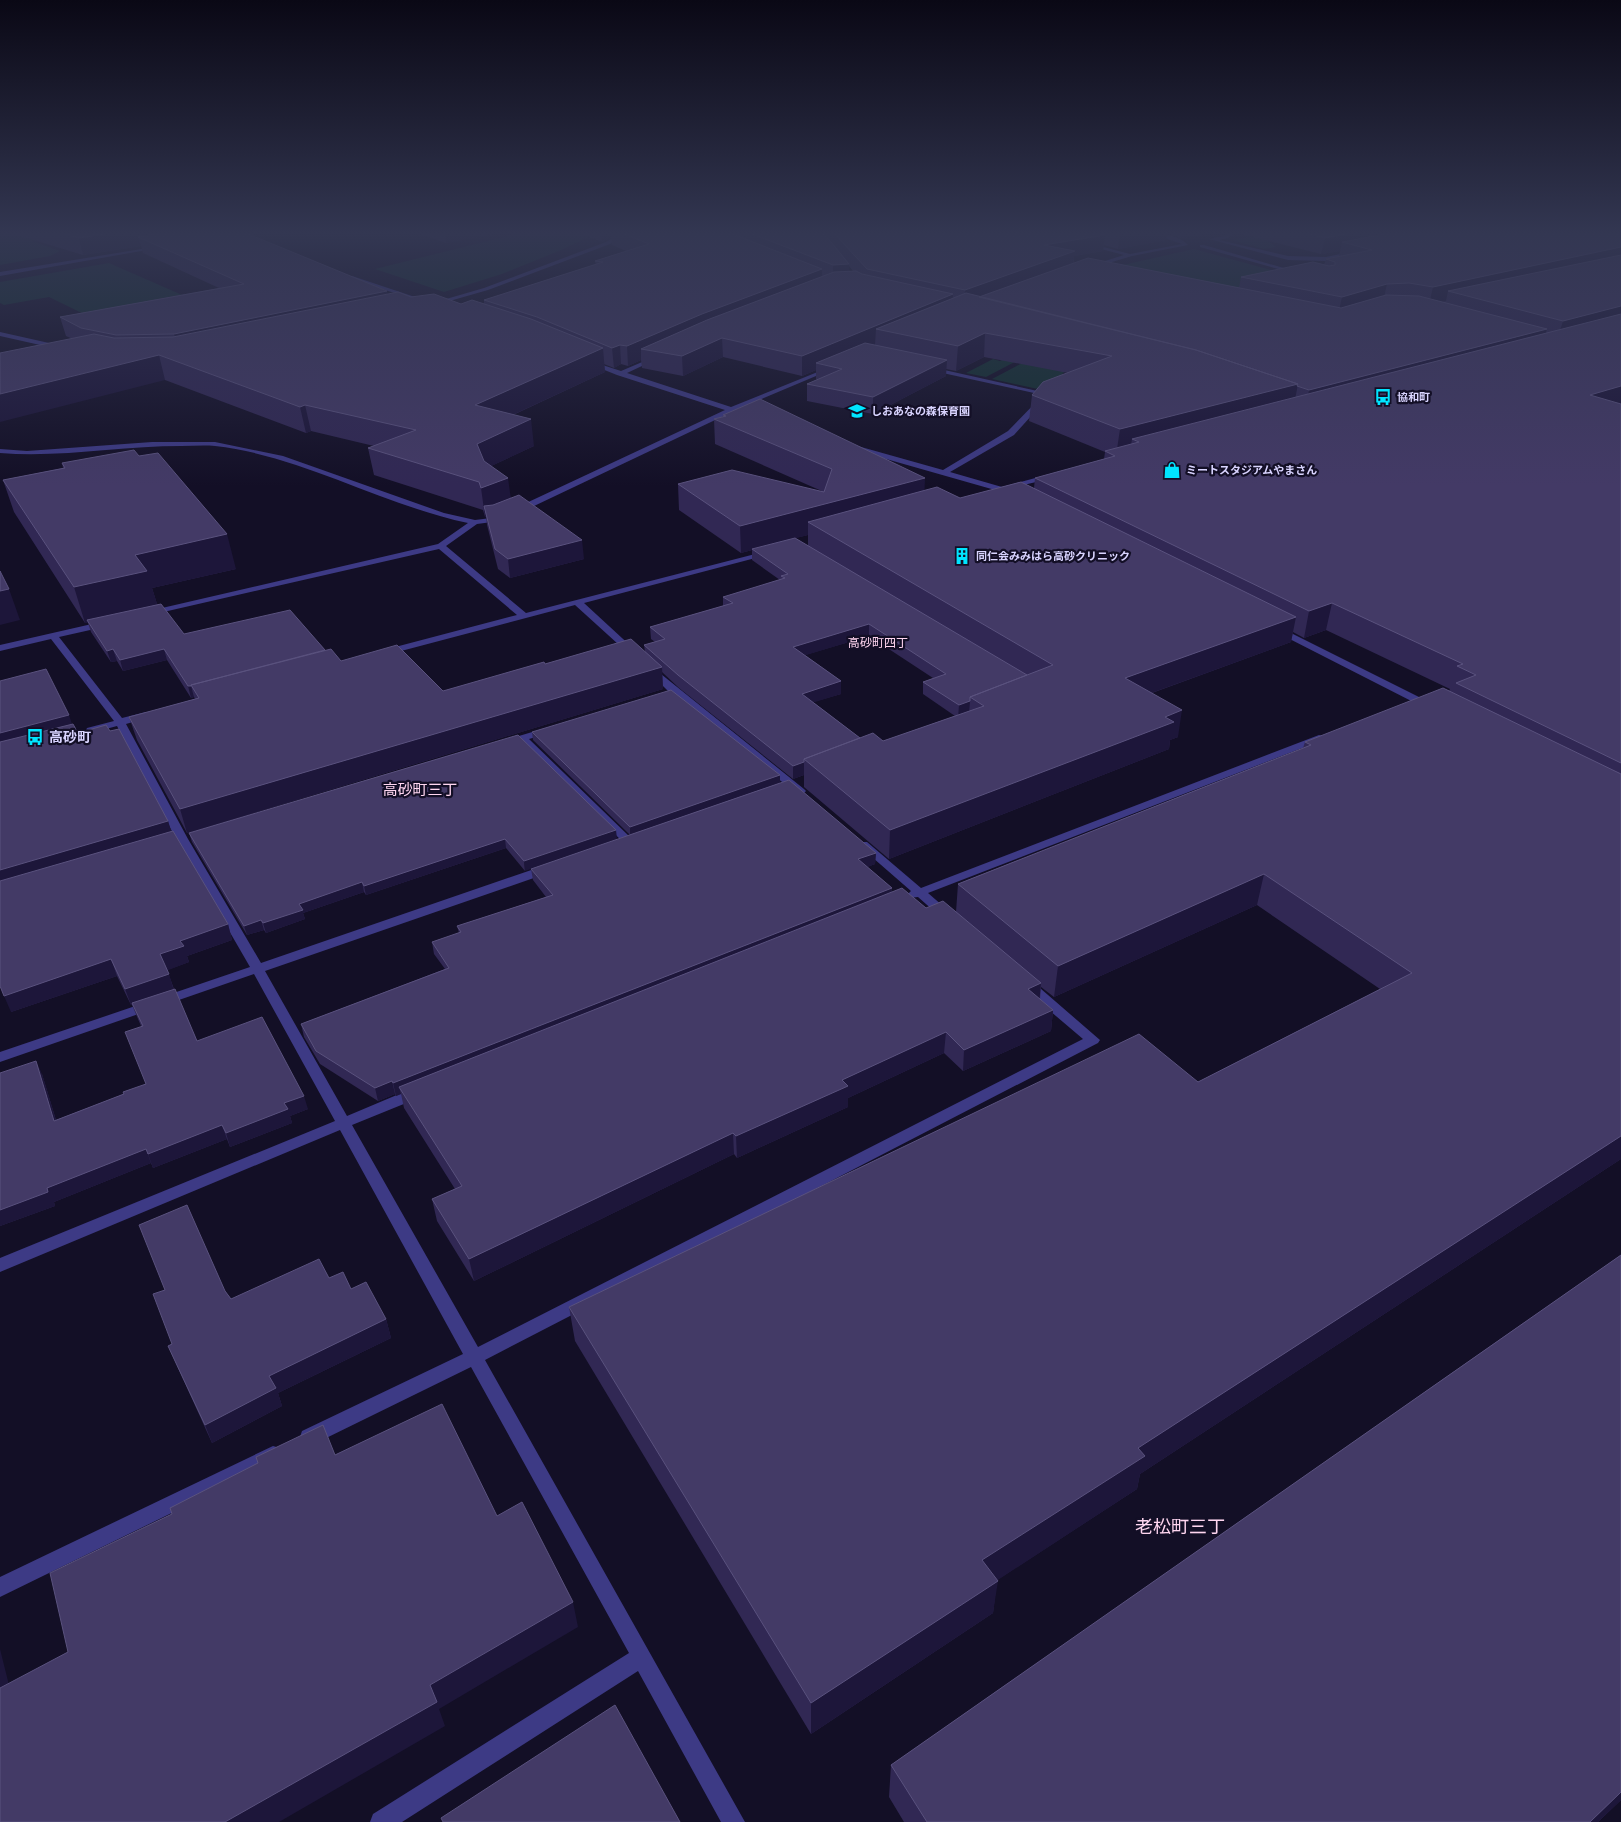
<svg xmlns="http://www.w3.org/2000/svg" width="1621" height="1822" font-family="'Nunito Sans','Noto Sans JP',sans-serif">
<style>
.green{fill:#12302f}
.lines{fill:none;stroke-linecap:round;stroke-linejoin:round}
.minor{fill:#3d3a85;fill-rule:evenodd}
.wall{fill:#312854;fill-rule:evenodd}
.shaded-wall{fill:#1d163a}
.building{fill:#433a66;stroke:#5a527e}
.labels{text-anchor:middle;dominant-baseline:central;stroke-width:4.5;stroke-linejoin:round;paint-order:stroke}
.far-poi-label{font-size:11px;font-weight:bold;fill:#d9d4ff;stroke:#130f26;text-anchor:start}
.far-neighbourhood-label{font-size:12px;fill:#ffd6f0;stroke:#130f26}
.poi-label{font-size:14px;font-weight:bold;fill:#d9d4ff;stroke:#130f26;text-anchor:start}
.neighbourhood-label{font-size:15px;fill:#ffd6f0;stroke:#130f26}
.near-neighbourhood-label{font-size:18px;fill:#ffd6f0;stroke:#130f26}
</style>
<rect width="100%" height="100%" fill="#130f26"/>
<path class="green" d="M0,231h67l5,2 -40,8 28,10 -10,5 -50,9z
M528,231l71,1 -40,19 -57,23 -58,18 -69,-23z
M1260,235l16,12 -12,2 -33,-9z
M1194,249l99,27 49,33 -237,-40z
M109,263l80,35 -99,19 -41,-20 -45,8 -4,-2v-21z
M1058,344l7,27 -18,20 -55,-12z
M1045,346l-59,31 -20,-4 27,-14 7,2 20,-11z"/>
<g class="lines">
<path class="minor" d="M615,231h4l-1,7 -8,6 -122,46 -56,16 -3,-2 55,-16 122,-46 8,-5z
M1145,231c12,0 35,5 43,14l-56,11 -40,12 -3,-2 35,-11 -38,-10 2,-2 42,11 52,-10z
M1230,231h6l-8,7 -9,2 69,16 38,1 29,-6 3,2 -32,8 -38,-1 -79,-21 16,-3z
M1200,245h4l97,28 -5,1 -96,-27z
M160,246l-2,2 -158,28v-4z
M348,276h4l63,21 -5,1 -62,-20z
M0,332l58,13 3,2 -3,2 -58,-13z
M654,357l5,1 -32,15 104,34 99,-40 5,1 -97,41 13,5v2l-19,-4 -219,104 -21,6 -15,2 -31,22 80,67 245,-63v4l-187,49 51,47v4h-6l-54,-49 -189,50h-6v-4l137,-36 -78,-66 -293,67v-4l3,-1 289,-67 30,-21c-86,-18 -165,-67 -253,-77 -11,-1 -23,0 -34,0 -60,0 -121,12 -181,7v-4l27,2 125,-9h63l68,14 161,57 31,7 16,-2 16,-6 218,-102 -108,-35 -30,-12 3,-2 31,10z
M931,367l120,27 -37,41 -64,37 52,15 48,-13h3v4l-47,11 10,6 -4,2 -17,-7 -144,-41v-4h3l89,25 65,-39 35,-36 -114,-25z
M105,621l5,3 -2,2 -49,11 63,81 24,-6 5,3 -1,2 -24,7 62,115 73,124 282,-97 4,-1 6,4 -2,3 -286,99 82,145 64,-27h10l2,4 -2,4 -69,28 126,222 605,-308 -60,-51 -2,-3 2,-3h10l67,58 -2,3 -613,317 260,462h-24l-83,-151 -236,151h-32l3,-8 256,-161 -158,-286 -155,76 -7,2 -7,-2 -2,-6 2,-6 161,-77 -123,-224 -340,142v-14l335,-137 -81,-147 -254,88v-10l250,-85 -74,-128 -59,-113 -26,7 -5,-3 1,-2 27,-7 -63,-82 -51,12v-6z
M1277,626l156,78 1,2 -1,2h-8l-151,-77 -2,-2z
M651,666l153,123 2,2 -2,2h-8l-126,-100 -24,-24z
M549,727l4,1v4l-24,7 103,100 2,2 -2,2h-8l-104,-101 -14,4 -5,-3 1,-2z
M1319,735l4,1v4l-395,153 23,20 2,3 -6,4 -4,-1 -25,-22 -9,1 -2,-3 4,-4 -54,-47 2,-2h8l54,46z
M273,1446l7,2 2,6 -2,6 -280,137v-20z"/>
</g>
<path class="wall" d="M4,231h259l-13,4 137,59 74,10h23v-4l112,-35 -1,-4 31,-10 -14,-6 -1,-8 -9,5 -26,-11h645l-40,7 -14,-5 -1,7 -48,9 -14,-4 -1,6 -29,5v7l165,25 2,-11 83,-12 2,-6 13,-3 1,-5 -19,3 -84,-21 -1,-2h385v928l-481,315 -3,15 -140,91 -4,33 -182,121 -236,-393 -6,-34 629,-225 182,-93 -123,-84 -203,92 -13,-10 -1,12 13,11 -2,21 -88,40 -19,-18 -96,45v9l-111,51 -3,-4 -260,127 -37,-60 -5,-22 23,-10 -51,-81 -3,-14 -5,2 -1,-2 -17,7 -58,-37 -16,-27 -3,-13 144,-55 -11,-15 -2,-12 27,-9 -2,-7 89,-29 -13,-17 -2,-11 99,-34 -97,-95 -1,-8 248,43v8l96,70 -1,11 -8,3 25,21 -1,5 35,15 30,4 2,-28 345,-136 2,-6 144,-51 1,-2 -124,-59 -22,8 -11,-6 -2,10 -139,51 26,44 -8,3 -1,9 -280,110 -85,-72v-12l-11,4 -114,-91 -17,-16 1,17 -476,144 -50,-93 -8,-23 66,-18 -1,-2 -3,1 -24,-38 -44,11 -6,-10 -6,1 -20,-30 -3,-9h-3l-71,-111 -11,-32 60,-12 -1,-5 174,106 -84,19 5,16 27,30 141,16 16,11 102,30 102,-27 100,-12 -1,-7 11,-3 -4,-3 -1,-12 73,-21v-9l57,-17 -28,-20v-10l-11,3 -62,-43 -1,-26 146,8 -109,-48 -1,-25 9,-2v-2l202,76 35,7 74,-10 1,-10 69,-19 1,-7 -76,-31 3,-26 36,-22 -84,-16 -28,14 -10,-2v7l-73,38 -66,-13v-17l11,-5h-2v-9l-14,6 -79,-19 -40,19 -41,-8 -1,-8 -13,6 -7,-2 -7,4 -10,-4 1,8 -92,43 21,31 -43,20 20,32 73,61 -74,19 -12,-9 -11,-44 -1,-9 -1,1 -2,-7 -109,-35 -6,-27 6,-2 -63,-15 -5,2 -141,-53 -99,-44 -6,-19 159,-29 -76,-35 -2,-7 -58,9zM849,266l4,5h-4zM808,535v11l-13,-8zM869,636l64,42 -10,4v12l32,22 -72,25 -23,-3 -47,-36 28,-8v-13l-36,-26z
M412,231h96l-62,12z
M72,724l6,9 90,88 3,10 57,93 4,16 -45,16 2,6 -22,8 7,19 23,52 111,68 -18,7 2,7 -62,24 -3,-8 -74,29 -2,-5 -97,39 1,4 -55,20v-153l42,1 14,46 68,-26 22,-10 -5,-58 -9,-21h-1l-14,-29 -106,36z
M518,735l7,136 -19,-23 -140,47 -2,-3 -61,21 2,6 -39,14 -2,-3 -17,5 -55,-93 -3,-9z
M1621,1255v545l-23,22h-694l-15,-25 2,-32z
M329,1278l22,11 35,30 5,19 -113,55 4,13 -70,37 -44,-97 4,-2 53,-53 6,8z"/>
<path class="shaded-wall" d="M123,231h87l-72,6 3,9 -58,9 -4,-17z
M240,231h23l-22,7z
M445,231h63l-62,12z
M601,231h10v6l-9,5z
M1126,231h41l-1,9 -48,9 2,-17z
M1182,231h39l-40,7z
M1362,231h88l-108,11 -2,9 -19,3 4,-16z
M1105,235l-2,16 -29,5 -1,12 -109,40 1,-18 79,-45z
M1621,247v15l-173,29 -2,10 -17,4 4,-18z
M849,264v17l-16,1v-17z
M822,269v17l-181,63v11l-13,6 -1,-20 75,-32z
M1387,284l-4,18 -45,13 4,-18z
M387,291l3,18 -211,44 -5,-19z
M953,294l-1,19 -76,16 -1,16 -48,20 -11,-2v7l-14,6v-20z
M1621,306v16l-64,18 6,-19z
M1547,329l-4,15 -237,62 3,-16z
M985,333l-1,24 -28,14 2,-25z
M722,338l1,19 -40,19 -1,-20z
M620,345l1,19 -7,4 -2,-20z
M603,348l2,24 -127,59 -3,-26z
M159,355l6,25 -165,42v-28z
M947,360l-1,16 -73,38v-17z
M1298,384l-5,26 -154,32 -7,-3 -2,13 -14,4 4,-27z
M1621,386v19l-31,-10z
M305,405l6,26 -5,2 -6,-26z
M531,419l3,27 -53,25 -4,-27z
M508,478l4,29 -28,-1 2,10 -1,1 -4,-29z
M925,478l-1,26 -116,18v13l-67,18 -1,-27z
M227,534l9,35 -84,19 6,19 -71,13 1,3h-3l-11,-36 61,-32z
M582,540l2,19 -74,19 -2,-19z
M9,589l11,31 -20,5v-34z
M1332,603l-6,27 -22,8 5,-27z
M1296,617l-5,25 -170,62 4,-26z
M869,624v12l-76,23v-12z
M113,649l4,12 -6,1 -4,-11z
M164,649l3,11 -44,11 -3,-11z
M662,667l1,22 -476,144 -7,-24z
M841,681v13l-39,12v-12z
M188,686h3l3,11 -3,1z
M970,701l-1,13 -11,4 1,-13z
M1182,710l-4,27 -8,3 -1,9 -280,110 1,-29z
M69,715l5,15 -74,19v-16z
M804,762v13l-11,4v-13z
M780,775v8l-150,52v-8z
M168,821l5,16 -173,51v-18z
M616,830l1,9 -92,32 -1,-10z
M505,839l1,9 -140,47 -2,-9z
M876,853l-1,11 -17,7v-12z
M1264,874l-7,31 -203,92 4,-31z
M362,882l2,10 -61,21 2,6 -39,14 -3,-10 36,-19z
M892,888l-1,11 -492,188 2,7 -5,2 -3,-13z
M261,920l3,10 -17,5 -3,-9z
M228,924l4,16 -45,16 2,6 -23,9 -6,-17 20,-13z
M111,959l6,17 -106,36 -7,-16z
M169,974l5,17 -43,14 -6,-16z
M1041,983l-2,21 -11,-15z
M1053,1010l-2,21 -88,40 1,-21z
M946,1032l-2,21 -96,45v9l-111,51 -1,-22 106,-56z
M36,1061l6,13 18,60 -6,-13z
M392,1081l3,13 -17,7 -3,-13z
M304,1096l4,13 -18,7 2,7 -62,24 -4,-14 58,-30z
M222,1125l5,14 -74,29 -5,-14z
M733,1133l1,21 -260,127 -5,-22z
M1621,1136v23l-481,315 -3,15 -159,104 4,-33 156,-112z
M146,1149l5,14 -97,39 1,4 -55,20v-16l47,-22z
M386,1319l5,19 -113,55 4,13 -70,37 -7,-18 64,-49z
M998,1581l-5,32 -182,121v-31z
M573,1602l5,25 -139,82 6,17 -166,96h-54l205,-137z
M0,1649l16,64 -16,-23z
M1621,1792v8l-23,22h-8z"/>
<path class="building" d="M55,231h68l-44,7z
M170,231h71l146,60 -213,43 -58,1 -35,-7 -21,-11 184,-33 -106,-47z
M617,231h108l97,38 -120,45 -75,32 -7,-1 -8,3 -75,-31 -53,-17 119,-38 -8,-1 54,-17z
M744,231h72l10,5 23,28 -16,1z
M832,231h260l13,4 -61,10 31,6 -110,39 -98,-21z
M1298,231h64l-37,7z
M1401,231h220v16l-188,40 -24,-4 -22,1 -45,13 -101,-20 72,-15 16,4 6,-1v-3l-9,-3 46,-9 -30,-8z
M1621,255v51l-58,15 -115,-30z
M1088,258l253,50 45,-13 33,1 128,33 -238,61 -12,-4 1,-2 -102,-34 -217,-53z
M856,271l6,3 91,20 -151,62 -80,-18 -40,18 -41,-7 66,-29 127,-48z
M398,292l13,5 23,-3 27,10 11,-4 59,19 72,29 -128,57 56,14 -54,25 7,17 24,17 -27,10 -2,-6 -111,-34 48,-18 -111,-25 -5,2 -141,-52 -159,39v-41l94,-19 20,4 59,-1z
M966,293l230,57 102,34 -178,45 -88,-34 11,-13 69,-26 -127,-23 -27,13 -82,-17z
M1621,314v72l-31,9 31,9v359l-165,-80 20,-8 -19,-9 6,-2 -131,-61 -23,8 -274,-133 80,-22 -10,-5 34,-9 -7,-3z
M865,343l82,17 -74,37 -66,-13 35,-15 -26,-6z
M760,399l165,79 -185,48 -62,-42 54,-14 92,22 8,-23 -118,-50 12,-3 -3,-1z
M134,450l5,6 19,-3 69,81 -92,21 12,16 -73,16 -71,-107 62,-12 -3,-5z
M1021,482l275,135 -171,61 57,32 -17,7 9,5 -284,108 -86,-71 69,-26 10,8 101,-35 -14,-9 83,-32 -245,-143 129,-35 23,11z
M519,495l63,45 -74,19 -13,-10 -11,-43 9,-1z
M795,538l232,137 -57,22v4l-11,4 -36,-23 23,-8 -77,-50 -76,23 48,34 -39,13 58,44 -56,21v3l-11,4 -115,-91 -34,-30 21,-6 -15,-12 83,-24 -10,-6 62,-19 -4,-2 7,-2 -36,-25z
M0,571l9,18 -9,2z
M161,604l23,30 106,-24 35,40 -134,35v1h-3l-24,-37 -44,11 -7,-11 -6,2 -20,-31z
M631,639l31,28 -482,142 -51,-92 70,-19 -8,-13 140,-36 10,12 56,-16 46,46 101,-29 1,2z
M46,669l23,46 -69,18v-52z
M1443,688l178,86v362l-483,312 7,8 -163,104 16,21 -187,122 -242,-396 570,-273 59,48 214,-109 -148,-99 -206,92 -100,-82 353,-139 -6,-3z
M671,690l109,85 -150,52 -98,-95z
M73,724l5,9 28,-8 4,6 9,-2 49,92 -168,49v-128z
M518,735l98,95 -92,31 -19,-22 -141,47 -2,-4 -63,22 4,6 -40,13 -2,-3 -17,6 -55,-93z
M789,780l87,73 -18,6 34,29 -499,195 -1,-2 -17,7 -59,-37 -15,-27 148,-56 -17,-26 29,-10 -4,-6 96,-31 -22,-26z
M173,831l55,93 -48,17 4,5 -24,8 9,20 -44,15 -14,-30 -107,37 -4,-10v-105z
M902,888l24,20 17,-7 98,82 -13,6 25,21 -89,40 -18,-18 -104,48 6,6 -112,50 -3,-3 -264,126 -37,-60 30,-13 -63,-99z
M175,989l22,52 65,-24 42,79 -20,7 4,6 -62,24 -4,-8 -74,29 -2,-5 -99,39 1,4 -48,18v-137l36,-12 18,60 70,-27 -1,-2 23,-8 -21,-52 18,-6 -11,-23z
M187,1205l38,86 6,8 88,-40 10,19 14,-6 8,17 15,-7 20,37 -117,57 7,12 -71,37 -37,-79 4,-2 -19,-50 12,-4 -26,-65z
M1621,1255v537l-31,30h-663l-36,-57z
M442,1404l55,112 25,-14 51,100 -143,83 7,17 -212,120h-225v-134l68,-36 -18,-79 122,-59 -2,-6 88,-45 -2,-6 67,-32 12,30z
M615,1705l65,117h-237l-2,-4z"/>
<linearGradient id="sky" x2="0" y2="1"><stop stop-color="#0a0815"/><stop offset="0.48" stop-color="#333752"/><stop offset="1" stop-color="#333752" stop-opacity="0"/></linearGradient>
<rect width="1621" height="486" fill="url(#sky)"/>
<defs>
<g id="bus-bare" transform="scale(1.35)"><path d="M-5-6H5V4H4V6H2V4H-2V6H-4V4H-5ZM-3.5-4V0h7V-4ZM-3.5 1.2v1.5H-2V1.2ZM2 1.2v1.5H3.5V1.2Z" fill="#00e5ff" stroke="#130f26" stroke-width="2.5" paint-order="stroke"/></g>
<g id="school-bare" transform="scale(1.35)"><path d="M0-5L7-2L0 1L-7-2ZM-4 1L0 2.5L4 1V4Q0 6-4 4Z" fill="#00e5ff" stroke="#130f26" stroke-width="2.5" paint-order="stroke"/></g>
<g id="shop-bare" transform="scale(1.35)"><path d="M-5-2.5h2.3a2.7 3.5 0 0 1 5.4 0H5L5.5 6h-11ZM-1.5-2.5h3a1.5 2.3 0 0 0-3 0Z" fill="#00e5ff" stroke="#130f26" stroke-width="2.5" paint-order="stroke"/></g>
<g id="building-bare" transform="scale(1.35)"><path d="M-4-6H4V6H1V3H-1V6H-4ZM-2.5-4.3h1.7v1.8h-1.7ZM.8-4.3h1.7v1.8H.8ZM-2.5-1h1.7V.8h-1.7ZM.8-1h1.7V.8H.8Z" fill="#00e5ff" stroke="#130f26" stroke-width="2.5" paint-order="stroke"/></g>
</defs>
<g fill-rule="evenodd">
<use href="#bus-bare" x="1383" y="397"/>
<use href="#school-bare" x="857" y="411"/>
<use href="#shop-bare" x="1172" y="470"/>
<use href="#building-bare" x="962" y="556"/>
<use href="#bus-bare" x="35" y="737"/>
</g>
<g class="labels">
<g class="far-poi-label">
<text x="1397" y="397">協和町</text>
<text x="871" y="411">しおあなの森保育園</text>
<text x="1186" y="470">ミートスタジアムやまさん</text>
<text x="976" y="556">同仁会みみはら高砂クリニック</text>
</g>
<g class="far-neighbourhood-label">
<text x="878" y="643">高砂町四丁</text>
</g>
<g class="poi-label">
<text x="49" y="737">高砂町</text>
</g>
<g class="neighbourhood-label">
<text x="420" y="790">高砂町三丁</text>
</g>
<g class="near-neighbourhood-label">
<text x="1180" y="1527">老松町三丁</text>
</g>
</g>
</svg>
